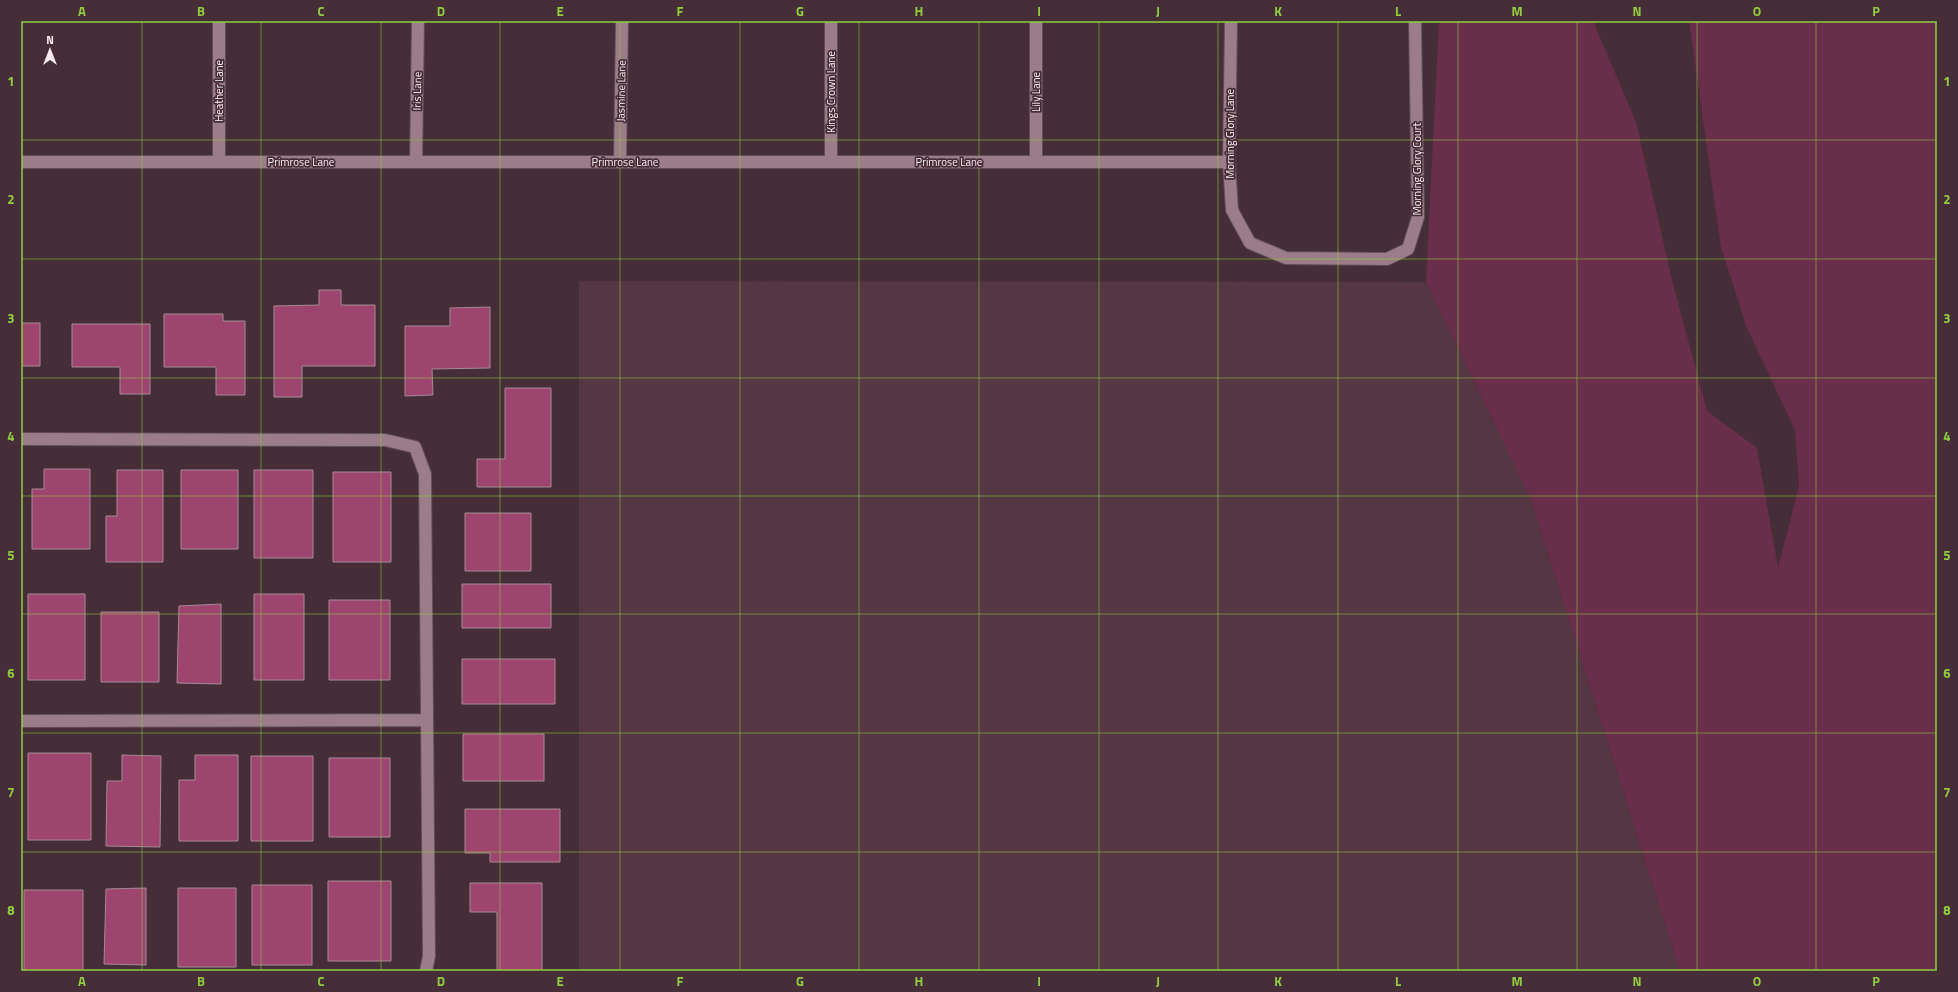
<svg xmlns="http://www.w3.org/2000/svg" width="1958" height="992" font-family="'Titillium Web',sans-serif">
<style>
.built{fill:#553643}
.green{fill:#692e4a}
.building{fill:#9e456f;stroke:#a68994}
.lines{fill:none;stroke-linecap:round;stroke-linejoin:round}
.street-casing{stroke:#624e57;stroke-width:14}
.street{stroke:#9a7d88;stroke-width:12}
.grid{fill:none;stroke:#91cd3f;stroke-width:1;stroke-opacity:0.55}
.labels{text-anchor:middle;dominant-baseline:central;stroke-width:3.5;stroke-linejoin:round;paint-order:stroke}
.street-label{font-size:11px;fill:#fcecf2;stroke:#462e38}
.neatline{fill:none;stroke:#91cd3f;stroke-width:1.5}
.grid-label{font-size:13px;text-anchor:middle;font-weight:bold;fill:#91cd3f}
</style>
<rect width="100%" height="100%" fill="#462e38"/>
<path class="built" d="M579,281l847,1 104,215 150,474h-1101z"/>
<path class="green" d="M1439,21h154l43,101 36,158 35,131 50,37 21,120 21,-82 -4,-56 -48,-102 -26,-81 -32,-226h248v950h-257l-150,-474 -104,-215z"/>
<path class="building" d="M319,290h22v15h34v61h-73v31h-28v-91l45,-1z
M490,307v61l-58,1 1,26 -28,1v-70h45v-18z
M164,314h59v7h22v74h-29v-28h-52z
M21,323h19v43h-19z
M72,324h78v70h-30v-27h-48z
M505,388h46v99h-74v-28h28z
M44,469h46v80h-58v-60h12z
M117,470h46v92h-57v-46h11z
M181,470h57v79h-57z
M254,470h59v88h-59z
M333,472h58v90h-58z
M465,513h66v58h-66z
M462,584h89v44h-89z
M28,594h57v86h-57z
M254,594h50v86h-50z
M329,600h61v80h-61z
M221,604v80l-44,-1 2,-77z
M101,612h58v70h-58z
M462,659h93v45h-93z
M463,734h81v47h-81z
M28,753h63v87h-63z
M122,755l39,1 -1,91 -54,-1 1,-65h15z
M195,755h43v86h-59v-61h16z
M251,756h62v85h-62z
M329,758h61v79h-61z
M465,809h95v53h-70v-9h-25z
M328,881h63v80h-63z
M470,883h72v88h-45v-59h-27z
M252,885h60v80h-60z
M146,888v77l-42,-1 2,-75z
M178,888h58v79h-58z
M24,890h59v81h-59z"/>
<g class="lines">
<g class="street-casing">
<path id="street" d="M219,21v141
M831,21v141
M1036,21v141
M1231,21l-2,141 3,48 18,33 36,15 101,1 21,-10 10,-32 -3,-196
M21,162h1208
M416,162l2,-141
M620,162l2,-141
M21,439l364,1 30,7 10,27 4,482 -3,15
M21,721l406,-1"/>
</g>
<use href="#street" class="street"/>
</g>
<path class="grid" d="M142,21v950M261,21v950M381,21v950M500,21v950M620,21v950M740,21v950M859,21v950M979,21v950M1099,21v950M1218,21v950M1338,21v950M1458,21v950M1577,21v950M1697,21v950M1816,21v950M21,140h1916M21,259h1916M21,378h1916M21,496h1916M21,614h1916M21,733h1916M21,852h1916"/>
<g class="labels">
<g class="street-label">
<text transform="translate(219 91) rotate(-90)">Heather Lane</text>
<text transform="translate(417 91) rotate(-89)">Iris Lane</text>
<text transform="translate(621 91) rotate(-89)">Jasmine Lane</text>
<text transform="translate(831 92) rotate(-90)">Kings Crown Lane</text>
<text transform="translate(1036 92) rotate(-90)">Lily Lane</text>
<text transform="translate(1230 134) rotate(-90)">Morning Glory Lane</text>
<text x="301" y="162">Primrose Lane</text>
<text x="625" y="162">Primrose Lane</text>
<text x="949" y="162">Primrose Lane</text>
<text transform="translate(1417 169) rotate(-90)">Morning Glory Court</text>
</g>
</g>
<rect width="1958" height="992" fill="none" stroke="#462e38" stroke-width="44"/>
<g transform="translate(50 50)" stroke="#462e38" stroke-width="3" paint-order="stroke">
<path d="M0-3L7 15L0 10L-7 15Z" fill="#fcecf2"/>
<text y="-6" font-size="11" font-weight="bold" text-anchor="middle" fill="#fcecf2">N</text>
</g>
<rect x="22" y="22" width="1914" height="948" class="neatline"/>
<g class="grid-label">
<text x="82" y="16">A</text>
<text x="201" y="16">B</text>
<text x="321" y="16">C</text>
<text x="441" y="16">D</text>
<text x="560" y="16">E</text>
<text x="680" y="16">F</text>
<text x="800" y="16">G</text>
<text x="919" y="16">H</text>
<text x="1039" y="16">I</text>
<text x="1158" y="16">J</text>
<text x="1278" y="16">K</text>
<text x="1398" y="16">L</text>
<text x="1517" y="16">M</text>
<text x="1637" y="16">N</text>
<text x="1757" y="16">O</text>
<text x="1876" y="16">P</text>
<text x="11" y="86">1</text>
<text x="1947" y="86">1</text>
<text x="11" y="204">2</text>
<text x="1947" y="204">2</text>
<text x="11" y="323">3</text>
<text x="1947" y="323">3</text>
<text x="11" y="441">4</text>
<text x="1947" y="441">4</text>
<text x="11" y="560">5</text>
<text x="1947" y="560">5</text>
<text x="11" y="678">6</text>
<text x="1947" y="678">6</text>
<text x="11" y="797">7</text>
<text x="1947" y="797">7</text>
<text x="11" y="915">8</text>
<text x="1947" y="915">8</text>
<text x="82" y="986">A</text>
<text x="201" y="986">B</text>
<text x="321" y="986">C</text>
<text x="441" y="986">D</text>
<text x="560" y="986">E</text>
<text x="680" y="986">F</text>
<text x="800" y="986">G</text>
<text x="919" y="986">H</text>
<text x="1039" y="986">I</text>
<text x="1158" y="986">J</text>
<text x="1278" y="986">K</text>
<text x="1398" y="986">L</text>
<text x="1517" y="986">M</text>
<text x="1637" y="986">N</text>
<text x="1757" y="986">O</text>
<text x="1876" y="986">P</text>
</g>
</svg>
